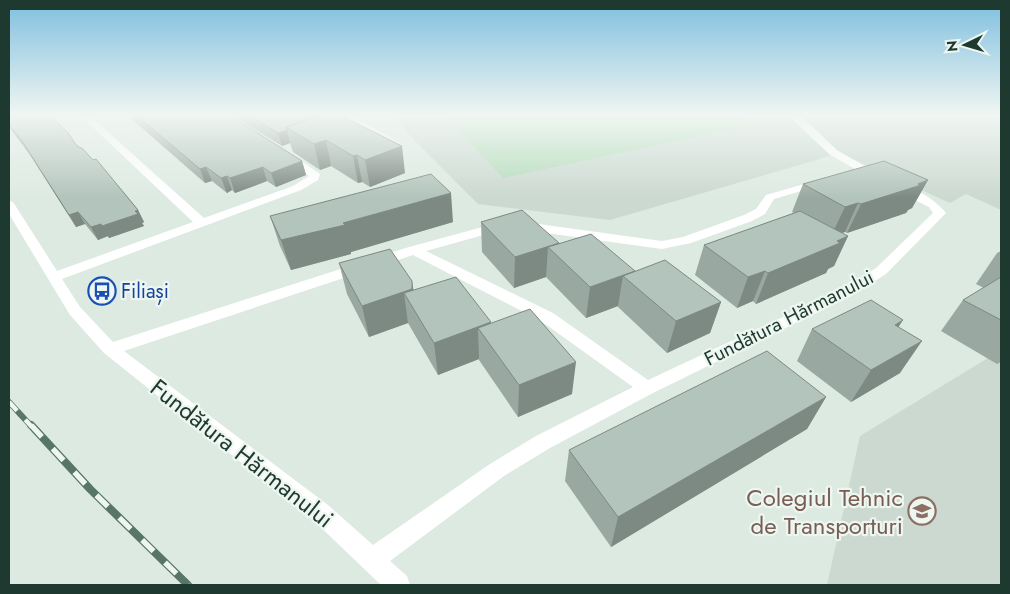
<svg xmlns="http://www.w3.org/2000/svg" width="1010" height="594" font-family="Jost,sans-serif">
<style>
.built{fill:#cbd9d1}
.green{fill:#b4dcba}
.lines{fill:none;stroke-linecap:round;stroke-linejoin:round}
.minor{fill:#fff;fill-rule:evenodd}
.rail-far1-casing{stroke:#58756a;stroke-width:6}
.rail-casing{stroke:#58756a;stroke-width:8}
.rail-far1{stroke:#edf6f0;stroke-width:4.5;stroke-dasharray:12;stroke-linecap:butt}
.rail{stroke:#edf6f0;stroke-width:5.5;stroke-dasharray:16;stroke-linecap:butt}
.wall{fill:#99a9a1}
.shaded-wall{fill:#7d8983}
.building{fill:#b2c4bb;stroke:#7d8983}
.labels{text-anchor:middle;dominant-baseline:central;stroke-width:4.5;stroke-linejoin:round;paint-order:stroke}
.transit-label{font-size:20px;fill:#164399;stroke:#edf6f0;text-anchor:start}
.street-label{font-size:20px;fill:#1e392f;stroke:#edf6f0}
.near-street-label{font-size:24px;fill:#1e392f;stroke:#edf6f0}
.near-education-label{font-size:24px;fill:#785e54;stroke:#edf6f0;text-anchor:end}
</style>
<rect width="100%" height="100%" fill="#ddeae2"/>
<path class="built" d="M393,115h608v95l-35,-16 -16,9 -113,-51 -17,7 -210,61 -132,-16 -65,-65z
M1001,350v235h-174l33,-149z"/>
<path class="green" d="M444,115h293l18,9 -252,54z"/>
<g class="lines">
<path class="minor" d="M80,115h9l115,103 89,-32 16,-10 -27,-19v-4h8l30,21 -2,6 -17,10 -239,89 18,28 33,35 296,-95 92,-25 6,4 -2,3 -79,22 127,62 95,67 195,-91 33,-21 57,-55 -4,-6 -32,-16v-4c14,-4 41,15 49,26l-60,61 -33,21 -200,98 -103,55 -46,28 -114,85 17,15 3,9h-29l-69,-66 -208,-166 -34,-38 -61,-101v-13l4,1 44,69 136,-49zM413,255l128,66 92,66 -97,49 -46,28 -117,81 -45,-40 -204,-154z
M340,115h11l52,30 -9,2z
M792,115h8l37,35 43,25v4h-8l-43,-25 -35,-33z
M821,179l4,1v4l-51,15 -9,15 -13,7 -61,22 -29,6 -138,-19 -6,-4 6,-4 138,19 21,-4 61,-22 12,-6 10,-14z"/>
<g class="rail-far1-casing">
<path id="rail-far1" d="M9,402l23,25"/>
</g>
<g class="rail-casing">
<path id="rail" d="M31,425l59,64 98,96"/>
</g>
<use href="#rail-far1" class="rail-far1"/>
<use href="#rail" class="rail"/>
</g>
<path class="wall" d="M9,115l68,31 61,64 6,12 -2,1 2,3 -35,12 -1,-2 -10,4 -13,-16 -9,3 -48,-75 -19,-25z
M127,115h102l73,46 4,14 -30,12 -9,-6 -32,12 -3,-3 -5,3 -15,-12 -7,2z
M231,115h90l84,58 -35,14 -8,-5 -4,1 -27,-17 -11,4 -27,-18 -3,-9 -8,3z
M928,180l-16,28 -4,2 -2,3 -59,20 -2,-1 -4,1 7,3 -14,30 -6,3 -2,4 -70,31 -3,-3 -16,7 -42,-33 9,-30 90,-32 -2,-1 11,-28z
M270,216l183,6 -102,30v2l-60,16 -11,-24z
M481,222l78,21 162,59 -11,31 -43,20 -49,-46v-1l-32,12 -40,-41 -32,11 -32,-36z
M1001,251v111l-4,2 -56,-33 22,-31 21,-12 -8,-4 21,-31z
M339,263l75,27 77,33 81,71 -54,23 -39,-57v-1l-41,16 -30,-52 -39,14 -22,-43z
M898,327l2,46 -49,29 -54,-41 15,-32z
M826,397l-19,32 -196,118 -46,-66 4,-31z"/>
<path class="shaded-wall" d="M287,130l3,13 -8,3 -4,-13z
M326,140l5,26 -11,4 -6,-26z
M402,146l3,27 -35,14 -5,-27z
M357,155l5,27 -4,1 -5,-27z
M302,161l4,14 -30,12 -5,-14z
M206,167l6,14 -7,2 -5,-14z
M263,167l4,14 -32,12 -5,-15z
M227,176l5,14 -5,3 -6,-15z
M928,180l-16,28 -4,2 -2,3 -59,20 14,-29z
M451,193l2,29 -102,30v2l-60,16 -10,-30z
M858,203l-13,29 -14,4 14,-29z
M138,210l6,12 -2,1 2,3 -35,12 -7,-12z
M78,212l7,12 -9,3 -7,-12z
M101,224l7,12 -10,4 -7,-13z
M848,236l-14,30 -6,3 -2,4 -70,31 12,-31z
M559,243l-11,4 -2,30 -32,11 1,-31z
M635,271l-12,5 -5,30 -32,12 4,-31z
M765,271l-12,30 -16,7 11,-31z
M412,281l5,31 -13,-19 4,30 -39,14 -7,-31z
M721,302l-11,31 -43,20 9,-32z
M903,320l-20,31 12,-26z
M491,322l1,26 -14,-20 1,31 -41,16 -4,-32z
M922,341l-22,32 -49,29 20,-32z
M576,362l-4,32 -54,23 1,-32z
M826,397l-19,32 -196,118 7,-30z"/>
<path class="building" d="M9,115h41l18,18 9,13 6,3 10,11 3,-1 42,51 -3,1 3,3 -36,12 -1,-2 -10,3 -13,-15 -9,3 -47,-74 -13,-16z
M136,115h93l73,46 -31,12 -8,-6 -33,11 -3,-2 -6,2 -15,-11 -6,2z
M248,115h73l-35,12 1,3 -9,3z
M323,115h17l62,31 -37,14 -8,-5 -4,1 -27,-16 -12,4 -28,-17z
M884,161l44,19 -10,4 3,1 -60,19 -3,-1 -13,4 -42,-23z
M431,174l20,19 -108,30 2,2 -64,15 -11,-24z
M522,210l37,33 -44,14 -34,-35z
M800,211l48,25 -11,5 3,2 -72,30 -3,-2 -17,6 -44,-32z
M591,234l44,37 -45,16 -42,-40z
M390,249l22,32v8l-50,17 -23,-43z
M665,260l56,42 -45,19 -53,-45z
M456,277l35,45 -57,21 -30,-50z
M1001,277v43l-38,-20z
M871,300l32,20 -8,5 27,16 -51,29 -59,-41z
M530,309l46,53 -57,23 -41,-57z
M767,351l59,46 -208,120 -49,-67z"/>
<linearGradient id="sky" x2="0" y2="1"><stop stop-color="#7fbfdf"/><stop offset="0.58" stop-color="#f0f6f2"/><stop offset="1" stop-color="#f0f6f2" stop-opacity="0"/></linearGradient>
<rect width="1010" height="198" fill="url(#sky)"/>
<defs>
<g id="bus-ring" transform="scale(1.4375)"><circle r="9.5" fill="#edf6f0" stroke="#1a4fb4" stroke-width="1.5"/><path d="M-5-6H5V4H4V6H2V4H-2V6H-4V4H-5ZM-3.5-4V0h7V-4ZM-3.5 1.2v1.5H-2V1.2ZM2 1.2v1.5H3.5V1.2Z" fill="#1a4fb4"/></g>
<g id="school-ring" transform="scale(1.4375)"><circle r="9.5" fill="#edf6f0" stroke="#8d6e63" stroke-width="1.5"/><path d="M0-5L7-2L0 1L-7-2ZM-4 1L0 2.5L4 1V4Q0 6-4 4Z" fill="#8d6e63"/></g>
</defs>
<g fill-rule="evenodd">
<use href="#bus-ring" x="102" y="291"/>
<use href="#school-ring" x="922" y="511"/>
</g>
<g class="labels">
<g class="transit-label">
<text x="121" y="291">Filiași</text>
</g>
<g class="street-label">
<text transform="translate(789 318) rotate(-27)">Fundătura Hărmanului</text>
</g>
<g class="near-street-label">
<text transform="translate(242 453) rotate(38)">Fundătura Hărmanului</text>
</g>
<g class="near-education-label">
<text x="903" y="497">Colegiul Tehnic<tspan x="903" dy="28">de Transporturi</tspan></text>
</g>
</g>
<rect width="1010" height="594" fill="none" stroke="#1e392f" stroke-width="20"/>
<g transform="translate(965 45) rotate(265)" stroke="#edf6f0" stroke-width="4" paint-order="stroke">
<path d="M0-4L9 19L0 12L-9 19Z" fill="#1e392f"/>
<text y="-8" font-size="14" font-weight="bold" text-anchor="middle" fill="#1e392f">N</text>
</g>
</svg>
